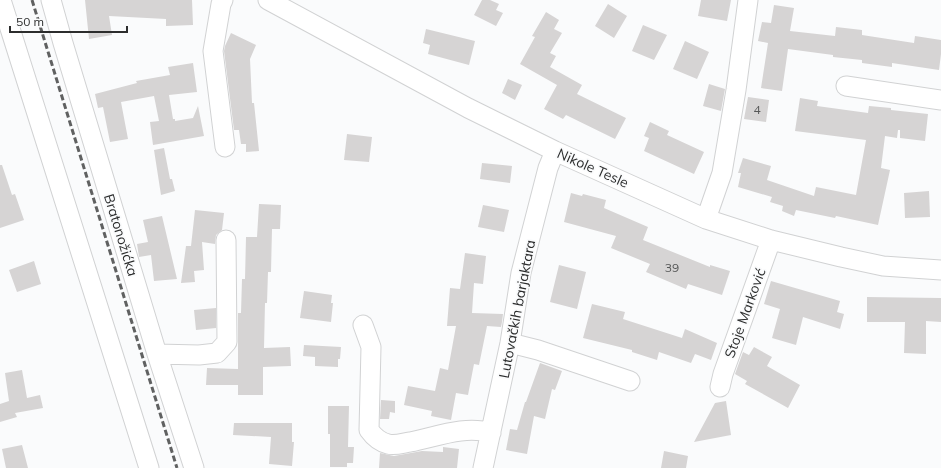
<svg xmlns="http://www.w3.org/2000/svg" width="941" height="468" font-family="Mulish,sans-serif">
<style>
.building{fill:#d6d4d4}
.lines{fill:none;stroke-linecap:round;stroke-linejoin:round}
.minor-casing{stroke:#d1d2d3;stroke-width:21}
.minor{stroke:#fff;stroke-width:19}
.rail{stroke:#606161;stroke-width:3;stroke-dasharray:6 3;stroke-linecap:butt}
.labels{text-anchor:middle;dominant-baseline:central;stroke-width:3.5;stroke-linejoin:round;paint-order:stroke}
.number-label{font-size:12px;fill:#565757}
.street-label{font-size:14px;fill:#2c2d2d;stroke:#fafbfc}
</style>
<rect width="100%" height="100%" fill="#fafbfc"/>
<path class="building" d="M85,0h107l1,25 -27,1v-7l-57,-3 3,19 -23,4z
M482,0h8l9,4 -3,6 7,3 -7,13 -22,-11z
M701,0h30l-4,21 -29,-5z
M608,4l19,12 -13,22 -19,-12z
M774,5l20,3 -4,23 45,5 1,-9 26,3v5l52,8 1,-7 26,4v14l-2,16 -47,-7v4l-30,-4v-3l-29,-3v-2l-45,-6 -6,42 -21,-3 7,-45 -10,-2 4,-19 9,1z
M546,12l13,8 -5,9 8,4 -12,20 6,3 -6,11 32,18 -5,9 49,24 -11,21 -49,-24 -3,4 -19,-10 13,-24 -37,-21 15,-27 -3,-1z
M643,25l24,10 -13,25 -22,-9z
M426,29l49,12 -6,24 -41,-11 2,-9 -7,-2z
M231,33l25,12 -6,14 2,44h2l5,48 -13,1v-8h-5l-2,-14h-5l-10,-79 1,-5z
M685,41l24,11 -12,27 -24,-10z
M193,63l4,29 -28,3 4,24h2v2l18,-3 5,-12 6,30 -51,9 -3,-23 9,-1 -5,-25 -33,6 7,37 -18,3 -7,-35 -5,1 -3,-14 42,-11 -1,-2 34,-6 -2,-8z
M508,79l14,6 -7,15 -13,-7z
M709,84l16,5 -4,22 -18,-5z
M748,97l21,3 -3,22 -22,-3z
M800,98l18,3 -1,5 51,7 1,-7 22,2v2l37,4 -3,27 -25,-3v-8h-2l-1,8 -12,-2 -4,32 9,2 -12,55 -42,-9 -1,2 -39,-8 -2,6 -12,-5 1,-5 -13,-4 2,-5 -34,-10 3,-14h-3l5,-15 28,8 -4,14 47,16 2,-9 40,8 10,-55 -71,-9z
M650,122l19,9 -2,4 37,17 -10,22 -50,-23 5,-13 -5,-2z
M347,134l25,3 -3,25 -25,-2z
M164,148l6,31h2l3,12 -14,4 -7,-45z
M482,163l30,3 -2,17 -30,-4z
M0,165h2l10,30 3,-1 9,26 -24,8z
M929,191l1,26 -25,1 -1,-25z
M571,193l11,3 1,-2 23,6 -2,8 44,19 -5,13 67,27v-2l20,6 -8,24 -34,-11 -2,5 -40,-17 4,-8 -39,-16 5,-12 -52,-14z
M259,204l22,1 -1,24h-8l-1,43h-3l-1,31h-2l-1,45 26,-1 1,19 -28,1v28h-25v-10h-32l1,-17 31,1v-56h3l1,-34h3l1,-42h11z
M483,205l26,5 -5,22 -26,-5z
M195,210l29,3 -2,17 -6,5 -1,9 -13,-2 2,28 -10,1 1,11 -14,1 5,-37h5z
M162,216l15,63 -23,2 -3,-26 -12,2 -2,-13 11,-2 -5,-22z
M465,253l21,3 -3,28 -9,-1 -2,30 31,1 -1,8 -1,5 -14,-1 -8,39 -5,-1 -6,31 -12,-2 -5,27 -20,-4 1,-5 -28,-6 4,-19 27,5 5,-23 8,2 8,-44h-9l3,-38 10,1z
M34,261l7,23 -24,8 -8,-22z
M559,265l27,7 -9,37 -27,-7z
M771,281l69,20 -3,11 7,2 -4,15 -37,-12 -7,28 -24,-7 8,-29 -16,-5z
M304,291l28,4 -1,8h2l-2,19 -31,-4z
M867,297l74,1v24l-15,-1v33l-22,-1 1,-31h-38z
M592,304l33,8 -2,7 59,19 3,-9 32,14 -6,17 -16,-6 -4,9 -32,-11 -2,8 -25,-8v-2l-49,-12z
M216,308v20l-20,2 -2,-20z
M304,345l37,2 -1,12h-2v8l-23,-1v-9l-12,-1z
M754,347l18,10 -5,9 33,19 -12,23 -43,-24 2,-3 -12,-7 8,-22 6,3z
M540,363l22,8 -7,19 -3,-1 -7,30 -11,-3 -7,38 -21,-4 4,-21 7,1 8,-28h1z
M22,370l5,28 13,-3 3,13 -28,5 2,4 -17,5v-18l9,-3 -4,-28z
M381,400l14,1v12l-5,-1 -1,7h-9z
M726,401l5,34 -37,7 21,-39z
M328,406h21l-1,41h6l-1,16h-6v4h-17v-33h-2z
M234,423h58v19h2l-2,24 -23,-2 2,-27 -38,-2z
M22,445l6,23h-22l-4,-19z
M443,447l16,2 -2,19h-78l1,-15 14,3 28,-5 21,1z
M664,451l24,5 -2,12h-25z"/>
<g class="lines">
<g class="minor-casing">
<path id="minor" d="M1,0l148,468
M51,0l12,43 94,311 37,114
M223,0l-2,4 -8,47 12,96
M268,0l200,108 87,43 151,68 65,21 70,17 42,9 58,4
M846,86l95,14
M706,219l16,-46 14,-83 12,-90
M363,325l8,22 -2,83c5,7 11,12 19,14 7,2 15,-1 22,-2 26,-5 55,-17 81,-9
M510,343l28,7 92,31
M157,354l42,1 18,-2 10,-11 -1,-102
M720,387l3,-13 48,-134
M483,468l27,-125 11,-70 27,-105 7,-17"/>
</g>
<use href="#minor" class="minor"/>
<path class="rail" d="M32,0l145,468"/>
</g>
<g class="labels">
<g class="number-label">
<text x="757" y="109">4</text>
<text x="672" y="267">39</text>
</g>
<g class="street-label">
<text transform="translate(593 168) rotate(24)">Nikole Tesle</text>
<text transform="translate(121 235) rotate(73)">Bratonožićka</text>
<text transform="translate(517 309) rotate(-79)">Lutovačkih barjaktara</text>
<text transform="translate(745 313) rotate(-70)">Stoje Marković</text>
</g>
</g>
<path d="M10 26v6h117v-6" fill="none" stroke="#2c2d2d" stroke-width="2"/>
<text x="16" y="26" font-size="12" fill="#2c2d2d" stroke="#fafbfc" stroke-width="3" paint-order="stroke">50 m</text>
</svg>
